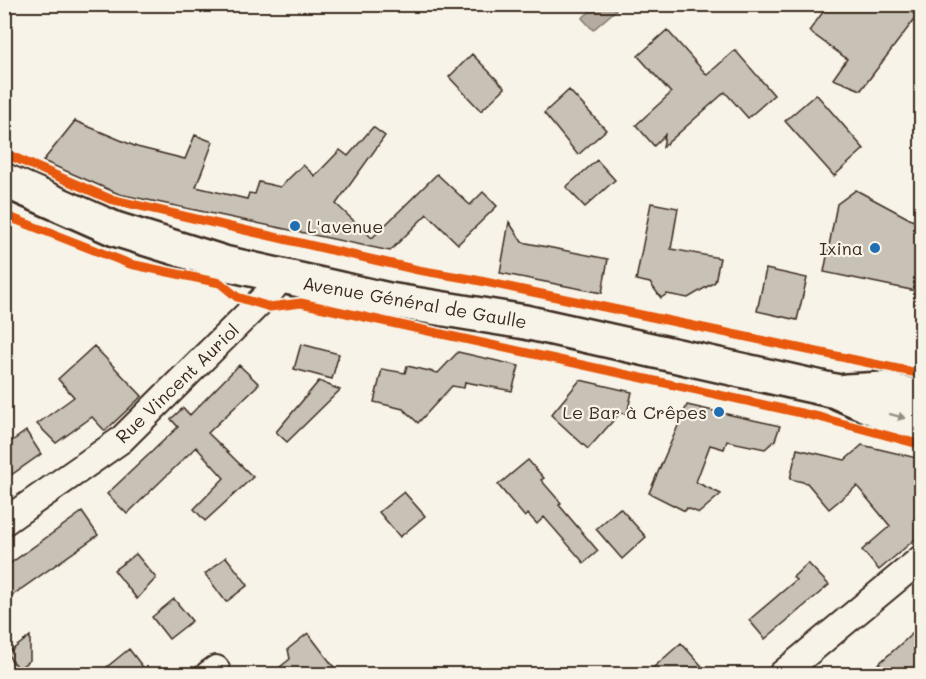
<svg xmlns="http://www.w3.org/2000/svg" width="926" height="679" font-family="Mali,sans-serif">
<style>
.water{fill:#b4aca0;stroke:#84786c;stroke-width:1.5}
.building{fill:#c8c1b6;stroke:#3b2a1e;stroke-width:1.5}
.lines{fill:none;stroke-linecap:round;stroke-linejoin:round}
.minor-casing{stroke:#3b2a1e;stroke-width:30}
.primary-casing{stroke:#3b2a1e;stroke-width:38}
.minor{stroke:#f7f3e8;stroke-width:26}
.primary{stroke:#f7f3e8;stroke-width:33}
.cycleway-casing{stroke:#f7f3e8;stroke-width:13}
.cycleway{stroke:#e8590c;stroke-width:9}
.oneway{fill:#998e83}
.poi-dot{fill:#1f6fb2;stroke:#f7f3e8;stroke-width:2}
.labels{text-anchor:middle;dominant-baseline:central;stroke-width:4.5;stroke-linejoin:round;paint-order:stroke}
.poi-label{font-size:18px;fill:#3b2a1e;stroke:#f7f3e8;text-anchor:end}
.street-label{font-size:18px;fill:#3b2a1e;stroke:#f7f3e8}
</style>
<rect width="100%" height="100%" fill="#f7f3e8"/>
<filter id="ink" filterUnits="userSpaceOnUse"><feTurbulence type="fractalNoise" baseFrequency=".0167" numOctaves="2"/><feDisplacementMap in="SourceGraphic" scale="12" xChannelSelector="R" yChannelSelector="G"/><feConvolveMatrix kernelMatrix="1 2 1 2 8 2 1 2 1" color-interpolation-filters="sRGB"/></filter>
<g filter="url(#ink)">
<path class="water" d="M598,5h13l5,5 -23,20 -11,-12z"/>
<path class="building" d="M829,4h73l15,12 -56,74 -28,-11 14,-20 -38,-28z
M667,30l40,45 28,-25 39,45 -26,23 -23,-26 -62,55 2,-12 -11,11 -18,-21 35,-32 -33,-37z
M472,54l33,34 -24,23 -32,-34z
M569,90l37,40 -28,25 -34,-42z
M816,94l48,55 -30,27 -49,-55z
M75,121l62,26 48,12 10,-24 18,7 -17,45 51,12 2,-6 6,1 4,-12 21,5 23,-22 12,11 25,-26 8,6 25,-29 12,9 -49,68 36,34 65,-64 33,31 13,-13 14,14 -39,38 -31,-30 -37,37 -271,-57 -76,-33z
M597,160l18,20 -30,27 -19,-20z
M856,190l65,35v67l-97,-20 13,-68z
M651,203l27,5 -7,41 49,9 -5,24 -27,16 -21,-4 -6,4 -11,-15 -14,-3z
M509,222l13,20 86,17 -6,34 -102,-20z
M766,269l41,9 -10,42 -40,-9z
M301,344l38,10 -7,25 -38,-10z
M94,346l48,50 -37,35 -13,-14 -36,26 -19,-19 37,-27 -16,-18z
M458,352l61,14 -7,25 -47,-9 -1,6 -12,-2 -34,37 -15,-14 -29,-7 8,-33 23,4 2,-7 31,7z
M239,365l20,19 -51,49 45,44 -48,44 -11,-12 30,-31 -28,-31 -69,67 -20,-20 71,-67 -7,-8 12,-11 7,7z
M580,380l52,12 -5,22 -7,-1 -32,36 -37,-34z
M319,381l21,9 -53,52 -11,-10z
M687,405l93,21 -5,14 -10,9 -38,-8 -3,8 -14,-4 -14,37 25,12 -22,19 -12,-5 -2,3 -36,-18z
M26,431l15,23 -37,26v-33z
M862,445l59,14v75l-42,36 -17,-20 28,-24 -33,-40 -28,23 -22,-26 -17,-4 7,-30 48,11z
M528,460l16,18 -3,2 20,23 -2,2 39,46 -14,12 -40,-46 -7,7 -9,-10 -3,3 -27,-32z
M404,492l21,24 -25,21 -21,-25z
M620,508l26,29 -24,22 -26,-30z
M82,512l16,23 -94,66v-33z
M136,554l20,24 -19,21 -23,-29z
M226,557l22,28 -22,17 -21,-28z
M808,563l21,22 -64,54 -16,-19 47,-40 -3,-3z
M174,599l18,22 -23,18 -17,-22z
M921,626v49h-55z
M308,633l32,42h-70l20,-16 -2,-10z
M30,636v24l-12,9 -11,-15z
M681,643l29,32h-65z
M129,649l20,26h-52z"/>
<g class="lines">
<g class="minor-casing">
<path id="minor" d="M4,522l117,-82 147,-146 14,-17
M209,674l7,-5
M782,674l140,-116"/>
</g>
<g class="primary-casing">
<path id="primary" d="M4,180l111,49 109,34 165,37 136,22 310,69 50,22 37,10
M846,391l38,-2 38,9"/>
</g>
<use href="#minor" class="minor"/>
<use href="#primary" class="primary"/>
<g class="cycleway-casing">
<path id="cycleway" d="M4,153l106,46 308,71 53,9 451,95
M4,215l126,49 90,19 17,14 33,10 31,-4 518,114 103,28"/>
</g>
<use href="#cycleway" class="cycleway"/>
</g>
<defs><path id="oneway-solid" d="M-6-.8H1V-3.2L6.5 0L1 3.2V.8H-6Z" transform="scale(1.5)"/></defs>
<use class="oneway" href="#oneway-solid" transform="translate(897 416) rotate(15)"/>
</g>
<g class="poi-dot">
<circle cx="295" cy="226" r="6"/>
<circle cx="875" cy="248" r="6"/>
<circle cx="719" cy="412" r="6"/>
</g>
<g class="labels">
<g class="poi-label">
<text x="307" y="226" text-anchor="start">L'avenue</text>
<text x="863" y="248">Ixina</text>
<text x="707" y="412">Le Bar à Crêpes</text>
</g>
<g class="street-label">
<text transform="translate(415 302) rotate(10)">Avenue Général de Gaulle</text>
<text transform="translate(177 383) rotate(-44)">Rue Vincent Auriol</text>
</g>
</g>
<rect width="926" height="679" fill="none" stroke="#f7f3e8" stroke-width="24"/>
<rect x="12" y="12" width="902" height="655" fill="none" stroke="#3b2a1e" stroke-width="2" filter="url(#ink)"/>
</svg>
